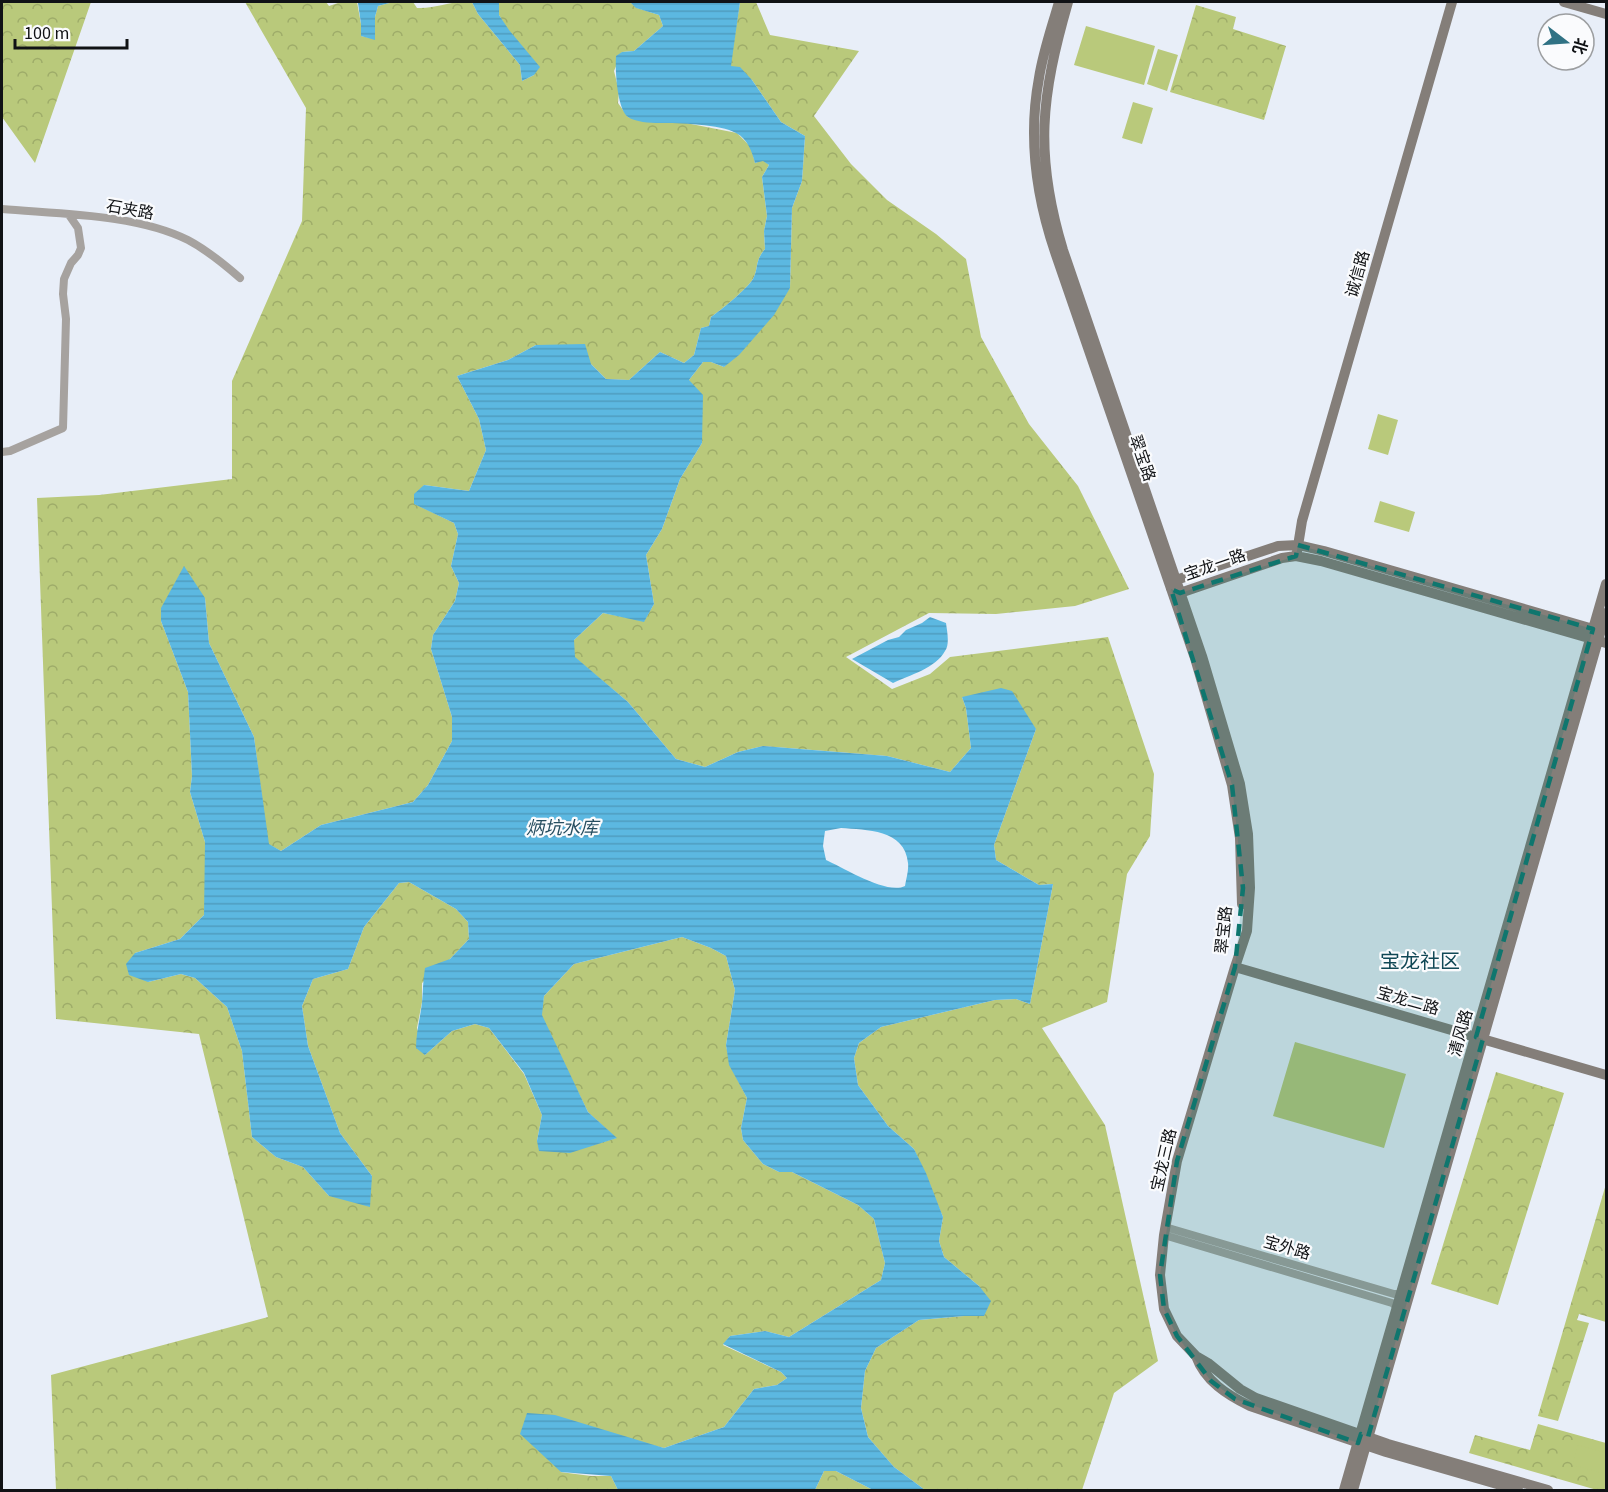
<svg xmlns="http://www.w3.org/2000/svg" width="1608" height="1492" font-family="'Source Sans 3','Noto Sans SC',sans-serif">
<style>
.forest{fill:url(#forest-crowns)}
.park{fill:#b9c97b}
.water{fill:url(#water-rules);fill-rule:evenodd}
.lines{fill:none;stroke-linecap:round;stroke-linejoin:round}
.street{stroke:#a6a29f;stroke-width:8}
.secondary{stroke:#847e79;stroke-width:10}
.marked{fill:#0f766e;fill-opacity:0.2;stroke:#0f766e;stroke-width:4.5;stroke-dasharray:12 8;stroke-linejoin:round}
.labels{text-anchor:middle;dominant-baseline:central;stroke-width:4.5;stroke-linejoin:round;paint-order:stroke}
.street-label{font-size:16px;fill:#101215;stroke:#fafbfd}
.water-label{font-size:18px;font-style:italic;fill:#254d5f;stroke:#fafbfd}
.quarter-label{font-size:20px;fill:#104856;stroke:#fafbfd}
</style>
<defs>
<pattern id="forest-crowns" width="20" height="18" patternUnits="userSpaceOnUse" patternTransform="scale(1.5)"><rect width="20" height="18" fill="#b9c97b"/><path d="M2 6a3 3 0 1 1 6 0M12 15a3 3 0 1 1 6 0" fill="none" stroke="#9eac69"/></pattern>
<pattern id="water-rules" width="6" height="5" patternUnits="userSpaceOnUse" patternTransform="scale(1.5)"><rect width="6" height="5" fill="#5cb8e1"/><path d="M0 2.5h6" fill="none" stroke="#4f9dc0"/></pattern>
</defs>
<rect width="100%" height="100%" fill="#e8eef8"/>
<path class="forest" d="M2,2h89l-56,161 -33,-46z
M245,2h81l3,4 12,-4h16l4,22v12l14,3v-22l3,-11 15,-4h20l4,6c20,1 33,-8 55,-6l6,12 42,51 2,16 12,-6 -35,-60v-13h131l7,6 22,7 4,11 -29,25 -12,1 -8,19 5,20 -1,12 10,14 19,5 39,1 51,10 14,14 4,16 8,-3 6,5 -7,12 5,39 -3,15 1,18c-11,13 -6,19 -12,30 -6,10 -33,32 -42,38l-2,9 -8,2 -7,27 -10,8 -24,-11 -31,28 -23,-1 -15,-15 -55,-19 -28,15 -51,16 22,43 7,31 -17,41 -45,-6 -9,19 39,19 4,11 -7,32 8,17 -4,18 -22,34 -2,14 21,68v24l-24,44 -15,17 -92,23 -40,26 -13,-7 -14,-107 -45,-94 -4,-45 -44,23 27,71 4,84 -2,16 15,50 1,55 -2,18 -24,24 -45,14 13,29 33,-8 14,4 32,29 15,44 10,86 24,20 27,10 26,29 43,-20 -32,-43 -32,-87 -6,-40 11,-27 35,-10 16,-42 35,-44 10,-1 47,27 12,13 1,17 -19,20 -28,24v19l-5,26 8,27 27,-24 23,-7 14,4 35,46 18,41 -5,26 53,5 26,-8 -28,-26 -29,-58 -18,-39 3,-19 30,-32 108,-27 29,11 15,8 9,34 -9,55 4,20 17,33 -6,30 2,12 20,24 16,8h13l66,33 16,14 11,44 -4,17 -92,57 -24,-6 -35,5 -7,9 58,27 6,6 -10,7 -23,4 -30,38 -60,21 -26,-6 -78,30 31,4h20l7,14h-562l-5,-115 217,-58 -69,-283 -143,-15 -19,-521 62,-3 133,-16v-98l70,-160 4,-113z
M740,2h16l14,33 89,16 -45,65 37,48 36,36 49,34 30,25 15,78 48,87 49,62 51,103 -54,17 -79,8 -67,-1 -83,44 46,32 38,-15 20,-17 158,-20 46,137 -4,62 -23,38 -20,128 -65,26 63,97 53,236 -44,32 -32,97h-157l-31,-23 -26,-30 -7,-29 4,-37 11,-23 43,-28 45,-4h20l-5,-30 -35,-29 -5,-16 4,-24 -29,-68 -26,-23 -30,-41 -4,-27 5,-15 22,-16 114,-27 21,-1 14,5 23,-120 -14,1 -43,-25 -2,-15 42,-116 -74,-32 4,11 5,40 -21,24 -63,-16 -124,-10 -25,6 -33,15 -29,-8 -48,-57 -54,-45v-17l29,-27 41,8 10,-17 -8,-49 16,-26 18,-50 22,-36 -13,-63 14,-18h8l13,5 66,-79 2,-80 10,-27 3,-45 -24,-14 -29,-42 -22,-14z
M1196,5l40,12 -3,12 53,17 -22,74 -94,-28z
M1496,1072l68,21 -66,212 -67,-21z
M1606,1184v138l-27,-8 -2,6 12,3 -31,98 -20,-5z
M1538,1424l68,19v47h-9l-128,-37 6,-18 55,15z
M824,1471h12l37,19h-58z"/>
<path class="park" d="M1086,26l69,20 -11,39 -70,-20z
M1158,49l20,6 -11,36 -20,-7z
M1133,102l20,6 -11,36 -20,-6z
M1378,414l20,6 -10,35 -20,-6z
M1380,501l35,11 -6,20 -35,-10z
M1295,1042l111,32 -22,74 -111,-32z
M1578,1445l28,8v21l-33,-9z"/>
<path class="water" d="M354,2h39l-15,4 -3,11v23l-14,-4v-12l-3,-21z
M467,2h32v13l10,15 31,37 -6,8 -12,6 -2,-16 -42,-51 -6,-12z
M630,2h110l-9,64 9,1 12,13 29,42 24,14 -3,45 -10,27 -2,80 -16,27 -35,40 -15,12 -13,-5h-8l-14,18 14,15 -1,48 -22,36 -18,50 -16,26 8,49 -10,18 -41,-9 -29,27 1,17 53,45 48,57 29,8 33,-15 25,-6 124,10 63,16 21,-24 -5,-40 -4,-11 39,-9 11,3 24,38 -42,116 2,15 43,25 14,-1 -23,120 -14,-5 -21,1 -114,27 -22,16 -5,15 4,27 30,41 26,23 12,24 17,44 -4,24 5,16 35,29 12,15 -7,15h-20l-45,4 -43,28 -11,23 -4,37 7,29 26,30 31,23h-52l-37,-19h-12l-9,19h-197l-7,-14 -50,-4 -41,-38 7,-21 28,2 109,33 60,-21 30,-38 23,-4 10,-7 -6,-6 -58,-28 7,-8 35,-5 24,6 92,-57 4,-17 -11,-44 -16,-14 -66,-33h-13l-16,-8 -20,-24 -2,-12 6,-30 -18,-33 -3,-20 9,-55 -9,-34 -15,-8 -29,-11 -108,27 -30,32 -2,19 46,97 29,26 -47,15 -31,-2 -2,-10 5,-26 -18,-42 -35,-45 -14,-4 -23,7 -27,24 -9,-7c0,-15 4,-29 6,-45 1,-12 1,-23 3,-35l25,-9 19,-20 -1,-17 -12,-13 -47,-27 -10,1 -35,44 -16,42 -35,10 -11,27 6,40 32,87 32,43 -2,31 -41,-11 -26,-29 -27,-10 -24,-20 -10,-86 -15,-44 -32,-29 -14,-4 -33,8 -19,-7 -3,-11 9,-11 45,-14 24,-24 1,-73 -15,-50 2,-16 -4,-84 -27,-71v-13l23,-42 21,32 4,45 45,94 15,107 12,7 40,-26 92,-23 15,-17 24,-44v-24l-21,-68 2,-14 22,-34 4,-18 -8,-17 7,-32 -4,-11 -40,-19v-10l10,-9 45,6 17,-41 -7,-31 -22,-43 51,-16 28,-15 49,-1 6,20 15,15 23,1 31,-28 24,11 10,-8 7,-27 8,-2 2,-9c9,-6 36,-28 42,-38 6,-11 1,-17 12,-30l-1,-18 3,-15 -5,-39 7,-12 -6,-4 -8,2c-3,-11 -7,-24 -19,-30 -15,-9 -58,-10 -77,-10 -9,0 -24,-1 -31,-6 -11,-8 -13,-47 -12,-61l6,-4 12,-1 29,-25 -4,-11 -23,-7zM841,828c25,2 64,1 67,35 1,7 -2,16 -3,23 -18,9 -61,-18 -79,-26l-3,-14 2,-15z
M930,617l16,6c1,8 4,21 -1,28 -9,17 -35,24 -52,32l-41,-24 36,-19 11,-3 7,-7 16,-7z"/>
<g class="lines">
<path class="street" d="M2,209c57,5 134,5 186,31 19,10 36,24 52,38
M2,452l8,-1 53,-23 3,-109 -3,-25 1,-15 7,-16 7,-8 3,-7 -3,-20 -9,-13
M1165,1227l229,67h7
M1164,1235l228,68 5,4"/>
<path class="secondary" d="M1059,2c-7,25 -16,50 -20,76 -11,59 -3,118 16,174l140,406 37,127 8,53 2,66
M1068,2c-27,94 -34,152 -5,248l139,406 38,128 8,50 2,54 -3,43 -12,36 -58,194 -13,74 -4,40 4,34 13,27 19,20 12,7 32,26 16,9 132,46 160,46
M1564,2l42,12
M1297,552l5,-31 150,-519
M1600,631l-276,-80 -26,-6 -20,1 -102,34 -5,9 9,4 102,-35 14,-2 25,5 285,82
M1235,967l371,108
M1196,1356c9,25 31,39 54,50l136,46 132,38
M1344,1490l262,-906
M1353,1490l253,-877"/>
</g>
<path class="marked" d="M1298,545l295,84 -117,408 7,2 -115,398 -7,-3 -3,9 -123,-44 -24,-18 -34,-45 -13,-27 -4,-34 17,-114 58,-194 8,-79 -11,-103 -61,-196 9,4 116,-37z"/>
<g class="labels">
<g class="street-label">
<text transform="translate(130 210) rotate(10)">石夹路</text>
<text transform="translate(1358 274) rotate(-74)">诚信路</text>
<text transform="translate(1142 458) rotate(71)">翠宝路</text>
<text transform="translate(1215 565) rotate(-19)">宝龙一路</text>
<text transform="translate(1224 930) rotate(-84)">翠宝路</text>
<text transform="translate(1408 1001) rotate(16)">宝龙二路</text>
<text transform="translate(1461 1033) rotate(-74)">清风路</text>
<text transform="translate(1164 1160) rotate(-77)">宝龙三路</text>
<text transform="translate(1287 1248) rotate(16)">宝外路</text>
</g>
<g class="water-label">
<text x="562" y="828">炳坑水库</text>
</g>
<g class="quarter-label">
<text x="1420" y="962">宝龙社区</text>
</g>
</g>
<rect width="1608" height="1492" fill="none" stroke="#101215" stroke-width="6"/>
<g transform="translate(1566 42) rotate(107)"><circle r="28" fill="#fafbfd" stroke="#9c9ea0" stroke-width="1.5"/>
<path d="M0-4.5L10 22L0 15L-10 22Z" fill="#307284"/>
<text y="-9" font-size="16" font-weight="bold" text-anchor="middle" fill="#101215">北</text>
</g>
<path d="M15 39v9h112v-9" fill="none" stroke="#101215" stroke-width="3"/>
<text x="24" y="39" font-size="18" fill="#101215" stroke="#fafbfd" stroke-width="4.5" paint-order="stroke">100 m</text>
</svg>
